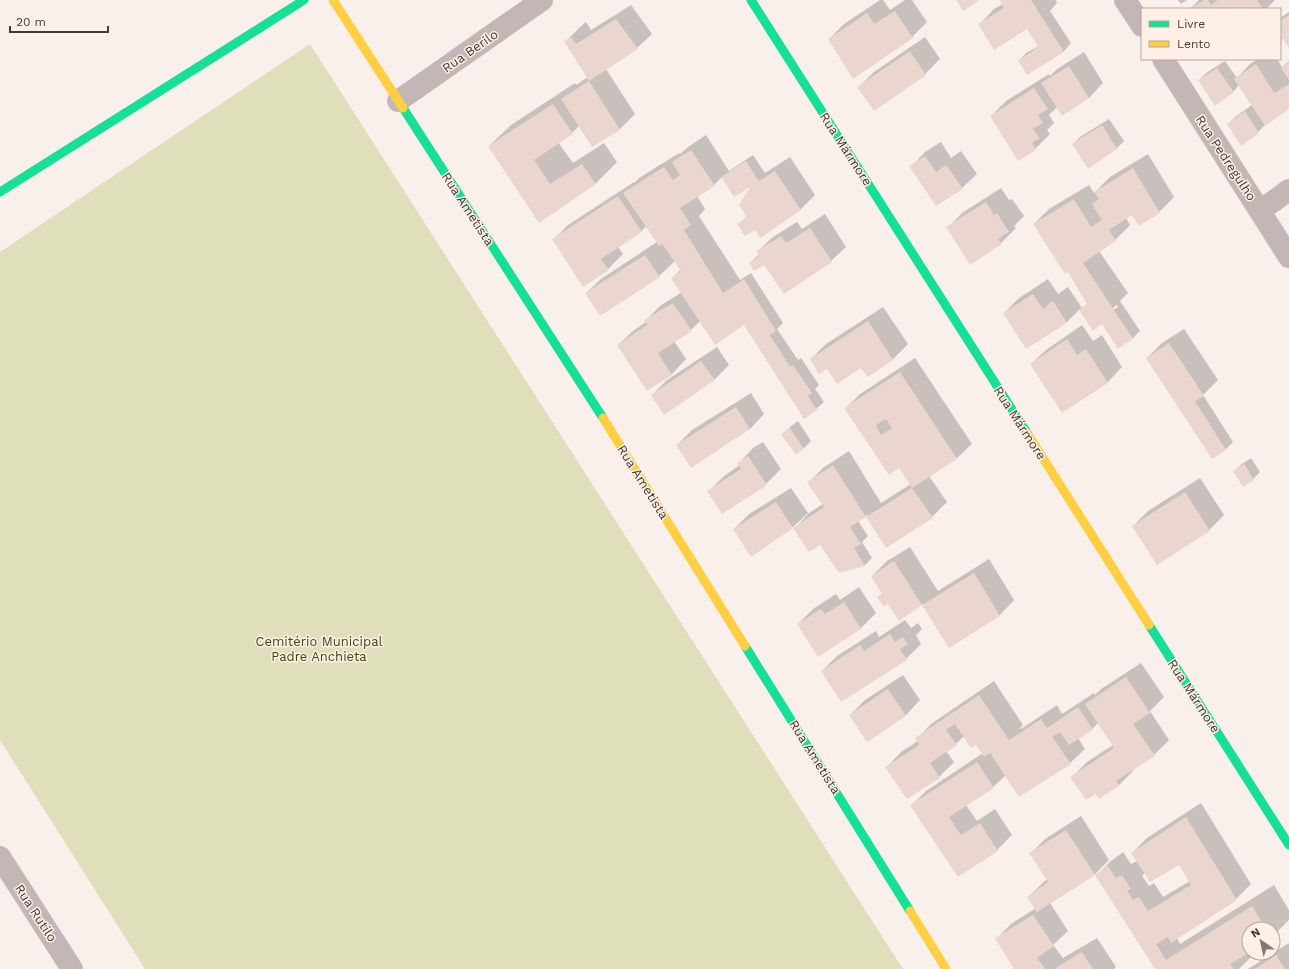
<svg xmlns="http://www.w3.org/2000/svg" width="1289" height="969" font-family="'Work Sans',sans-serif">
<style>
.green{fill:#dfe0bb}
.shadow{fill:#0003;fill-rule:evenodd}
.building{fill:#ead6cf;fill-rule:evenodd}
.lines{fill:none;stroke-linecap:round;stroke-linejoin:round}
.street{stroke:#c3b6b6;stroke-width:22}
.fast{stroke:#16e098;stroke-width:9}
.slow{stroke:#ffcf43;stroke-width:9}
.labels{text-anchor:middle;dominant-baseline:central;stroke-width:3;stroke-linejoin:round;paint-order:stroke}
.street-label{font-size:13px;fill:#463830;stroke:#feefe7}
.park-label{font-size:13px;fill:#42480e;stroke:#feefe7}
</style>
<rect width="100%" height="100%" fill="#f9f0ec"/>
<path class="green" d="M310,44l593,925h-758l-145,-229v-488z"/>
<path class="shadow" d="M880,0h3l7,10 15,-10h7l15,22 -15,15 -83,2 15,-15z
M1000,0h56l1,3 -7,8 21,32 -7,8 -37,23 -8,-13 7,-8 13,-7 -6,-21 -53,-1 14,-15 9,-5z
M1178,0h9l-6,4z
M1199,0h76l-9,9h-76z
M631,5l21,29 -15,14 -31,21 29,45 -15,15 -27,17 -14,-20 -7,7 -14,9 15,21 31,-20 13,19 -22,22 -56,37 -50,-75 22,-21 64,-42 1,2 12,-8 -22,-36 14,-14 6,-5 5,8z
M1289,12v35l-6,-9 -3,2v-22z
M925,37l15,22 -15,15 -66,13 15,-15z
M1084,52l19,31 -14,15 -32,9 -8,8 5,8 -7,7 3,4 -15,15 -44,-33 15,-15 43,-27 1,2 7,-7z
M1258,59h19l5,8 7,-6v47l-23,16 -8,8 -17,12 -13,-20 7,-7 17,-12 -13,-20 -5,6 -19,13 -16,-24 7,-7 19,-12 12,17 13,-14z
M1109,119l15,22 -8,8 -43,-5 7,-7z
M706,135l23,36 24,-16 12,18 25,-16 25,38 -15,15 -45,18 -16,-4 8,-8 7,-32 -32,-7 -8,8 -17,11 8,13 -6,7 41,64 11,-7 32,50 -6,6 21,31 3,-2 18,27 -4,4 9,13 -8,7 -12,8 -60,-93 -44,-3 -9,9 -17,11 12,18 -14,15 -24,16 -30,-45 15,-14 13,-9 -1,-1 15,-15 22,-14 -10,-14 9,-9 -6,-8 -16,15 -73,17 15,-14 56,-37 -11,-16 -4,5 -24,16 5,7 -15,15 -55,-29 15,-15 66,-43v1l5,-5 40,-25 1,1 8,-7z
M941,142l10,16 10,-7 16,23 -15,14 -51,-21 14,-15z
M1148,154l26,43 -15,15 -27,2 -6,4 4,7 -15,15 -16,11 29,42 -8,8 20,30 -7,7 -15,10 -16,-25 -9,7 -13,-21 -13,13 -41,26 -22,-35 15,-15 29,-19 10,15 10,-7 14,21 6,-5 -20,-32 -34,-47 15,-15 40,-24 5,8 16,-16zM1117,305l1,2 -21,14v-2z
M1001,188l8,12 3,-1 12,17 -10,10 2,2 -15,15 -53,-15 14,-15z
M825,214l21,33 -15,14 -81,2 9,-9 -1,-3 15,-14 24,-15 5,7z
M883,307l25,37 -15,15 -25,17 -6,-10 -35,1 -16,-8 15,-15z
M1082,325l11,16 9,-6 20,32 -14,15 -46,30 -31,-48 15,-14z
M1184,329l34,51 -15,15 30,47 -7,7 -14,9 -65,-100 15,-15z
M717,347l12,18 -15,15 -62,15 15,-15z
M915,358l57,86 -15,14 -28,18 18,26 -15,15 -46,30 -19,-32 -9,6 10,15 -6,6 10,16 -7,7 -25,7 -18,-27 -27,-17 14,-15 14,-9 -15,-21 15,-15 26,-17 32,52 30,-19 -11,-17 -54,-59 14,-14z
M751,393l13,21 -14,15 -73,16 15,-15z
M798,421l13,20 -7,7 -8,5 -13,-19 7,-7z
M763,442l18,27 -15,15 -57,7 15,-15 16,-11 -1,-2 14,-15z
M1251,458l9,14 -7,7 -19,-8 8,-7z
M1200,478l24,37 -15,15 -76,-4 15,-15z
M791,488l17,25 -15,14 -42,28 -17,-26 15,-15z
M910,547l28,44 51,-32 25,41 -14,15 -50,31 -27,-42 -24,15 -11,-16 -9,-6 4,-4 -11,-17 15,-15z
M859,587l17,26 -15,15 -43,27 -20,-31 15,-15 23,-15 4,6z
M905,620l6,8 7,-5 4,6 -6,6 5,9 -15,15 -84,12 15,-15 39,-25 3,6z
M1141,663l23,34 -14,14 19,29 -15,15 -22,14 1,2 -15,15 -22,7 -24,-16 15,-15 26,-17 -14,-23 -7,7 -14,9 7,11 -15,14 -64,12 -13,12 -27,18 11,16 18,-12 17,26 -15,15 -39,26 -47,-70 15,-15 57,-38 -6,-9 -13,-8 -8,8 -10,7 8,11 -15,15 -52,-10 14,-15 17,-11 -1,-2 14,-15 63,-43 29,44 -3,3 1,1 36,-24 5,9 32,-21 1,2 6,-6z
M903,675l17,25 -14,15 -38,26 -18,-26 15,-15z
M1201,803l50,81 -15,15 -59,39 3,6 94,-59 15,25v10l-16,16v-7h-24v24h6l-16,16h-83l-60,-93 15,-15 12,-9 8,12 6,-3 -5,-8 15,-15zM1179,863l11,18 -27,16 -9,-14 -5,3 -7,-10 3,-3z
M1081,816l28,44 -15,15 -44,28 18,28 -15,14 10,13 34,-20 19,29 -2,2h-99l-19,-30 15,-15 25,-16 -8,-11 19,-18 -17,-25 15,-15z
M1289,943v26h-41l25,-16z"/>
<path class="building" d="M956,0h24l-17,11z
M999,0h32l33,52 -37,23 -9,-14 20,-14 -11,-18 -33,21 -16,-26 26,-16z
M1204,0h4l3,5 7,-5h39l6,9h-73z
M895,11l18,27 -60,41 -25,-40 39,-26 7,11z
M1289,15v33l-6,-9 -3,2v-20z
M616,19l22,30 -49,32 31,49 -28,17 -31,-48 28,-18 -25,-40 7,-4 5,7z
M910,51l16,24 -52,36 -17,-24z
M1289,62v18l-8,-12z
M1256,64l18,29 15,-9v25l-24,17 -31,-47z
M1069,66l20,32 -27,18 -21,-33z
M1217,68l17,24 -19,14 -17,-26z
M1034,88l14,21 -10,6 5,8 -10,6 7,9 -8,5 4,7 -18,11 -28,-45z
M553,104l20,30 -39,26 16,24 32,-20 14,20 -57,39 -51,-77z
M1245,111l14,22 -18,13 -14,-22z
M1102,125l15,24 -29,20 -16,-25z
M691,150l24,36 -35,22 11,17 -7,5 39,63 21,-14 32,52 -6,4 20,32 3,-2 19,28 -4,3 9,14 -13,9 -60,-94 -29,20 -44,-67 10,-7 -19,-27 -3,2 -36,-53 41,-26 9,13 7,-5 -8,-13z
M925,156l11,16 10,-7 17,24 -27,17 -27,-40z
M746,161l13,20 16,-10 26,39 -41,28 -5,-8 -10,6 -8,-12 10,-7 -8,-12 11,-18 -16,10 -13,-20z
M1133,168l27,45 -21,13 -7,-11 -23,15 7,11 -33,22 50,76 -15,10 -16,-25 -9,7 -14,-21 8,-6 -19,-32 -3,2 -32,-50 41,-25 17,28 11,-7 -10,-16 7,-5 -5,-7z
M618,196l24,36 -41,27 8,11 -26,17 -31,-48z
M986,202l8,13 3,-2 12,19 -11,7 4,5 -32,21 -24,-38z
M810,228l22,34 -48,32 -20,-29 -10,6 -5,-8 10,-7 -3,-5 25,-15 5,7z
M645,255l15,22 -60,39 -15,-23z
M1033,294l10,15 10,-8 14,22 -41,26 -23,-36z
M673,303l19,28 -34,22 14,22 -25,16 -30,-46 30,-20 -3,-5z
M868,321l25,39 -25,17 -7,-9 -24,16 -10,-15 -8,5 -9,-15z
M1067,339l10,16 9,-6 22,34 -46,30 -32,-49z
M1169,343l35,53 -9,5 31,49 -14,9 -66,-101z
M701,361l14,19 -51,35 -13,-20z
M900,372l57,87 -45,29 21,30 -47,30 -20,-31 46,-29 -13,-20 -10,7 -45,-67zM886,419l6,9 -11,7 -5,-10z
M736,407l14,22 -59,39 -15,-23z
M790,428l14,21 -8,6 -15,-21z
M748,456l19,29 -45,29 -15,-23 34,-22 -4,-6z
M1244,464l10,16 -11,7 -10,-16z
M833,465l33,52 -16,10 11,17 -7,4 11,18 -26,7 -19,-28 -11,7 -16,-24 31,-21 -17,-25z
M1185,492l25,39 -53,34 -25,-39z
M776,502l17,26 -42,29 -18,-28z
M894,561l28,44 52,-32 26,43 -51,32 -27,-43 -23,16 -11,-17 -4,3 -7,-10 5,-3 -11,-18z
M844,602l17,27 -43,28 -21,-33 24,-15 4,5z
M890,634l5,8 8,-5 5,7 -8,5 7,11 -66,42 -20,-31 39,-26 4,6z
M1126,677l24,36 -17,11 22,32 -39,25 3,5 -20,13 -3,-5 -10,6 -16,-23 44,-29 -29,-44z
M888,689l18,27 -39,26 -18,-27z
M979,695l30,45 32,-21 6,9 31,-21 15,23 -24,15 -9,-13 -8,5 19,27 -52,33 -29,-44 -6,4 -8,-12 -5,3 -16,-24 -9,6 11,15 -27,18 10,15 -33,21 -22,-32 34,-22 -4,-7z
M977,762l17,26 -45,29 12,18 19,-12 18,28 -40,26 -48,-72z
M1186,817l51,83 -66,43 -3,-6 -12,7 10,16 86,-54 14,23h-17v24l-19,11 4,5h-79l-60,-94 13,-9 8,12 6,-3 9,14 -4,2 6,9 6,-3 9,14 43,-26 -12,-20 -29,17 -19,-29z
M1066,830l29,45 -58,37 -10,-15 21,-15 -19,-29z
M1033,915l21,31 -17,12 8,11h-31l-19,-31z
M1082,952l11,17h-39z
M1276,955l9,14h-30z"/>
<g class="lines">
<path class="street" d="M1125,0l17,26
M1163,59l126,198
M398,101l144,-101
M1260,211l29,-21
M0,857l72,112"/>
<path class="fast" d="M751,0l276,433
M403,108l200,310
M0,192l304,-192
M1149,625l140,220
M745,646l165,265"/>
<path class="slow" d="M333,0l70,108
M603,418l142,228
M1027,433l122,192
M910,911l36,58"/>
</g>
<g class="labels">
<g class="street-label">
<text transform="translate(470 51) rotate(-35)">Rua Berilo</text>
<text transform="translate(846 149) rotate(57)">Rua Mármore</text>
<text transform="translate(1226 158) rotate(57)">Rua Pedregulho</text>
<text transform="translate(468 209) rotate(57)">Rua Ametista</text>
<text transform="translate(1020 423) rotate(57)">Rua Mármore</text>
<text transform="translate(643 482) rotate(58)">Rua Ametista</text>
<text transform="translate(1194 696) rotate(57)">Rua Mármore</text>
<text transform="translate(815 757) rotate(58)">Rua Ametista</text>
<text transform="translate(36 913) rotate(57)">Rua Rutilo</text>
</g>
<g class="park-label">
<text x="319" y="641">Cemitério Municipal<tspan x="319" dy="15">Padre Anchieta</tspan></text>
</g>
</g>
<rect x="1141" y="8" width="140" height="52" fill="#feefe7" stroke="#b4a69e"/>
<rect x="1149" y="21" width="20" height="6" fill="#16e098" stroke="#b4a69e"/>
<text x="1177" y="28" font-size="12" fill="#463830">Livre</text>
<rect x="1149" y="41" width="20" height="6" fill="#ffcf43" stroke="#b4a69e"/>
<text x="1177" y="48" font-size="12" fill="#463830">Lento</text>
<g transform="translate(1261 941) rotate(326)"><circle r="19" fill="#feefe7" stroke="#b4a69e"/>
<path d="M0-3L7 15L0 10L-7 15Z" fill="#857872"/>
<text y="-6" font-size="11" font-weight="bold" text-anchor="middle" fill="#463830">N</text>
</g>
<path d="M10 26v6h98v-6" fill="none" stroke="#463830" stroke-width="2"/>
<text x="16" y="26" font-size="12" fill="#463830" stroke="#feefe7" stroke-width="3" paint-order="stroke">20 m</text>
</svg>
